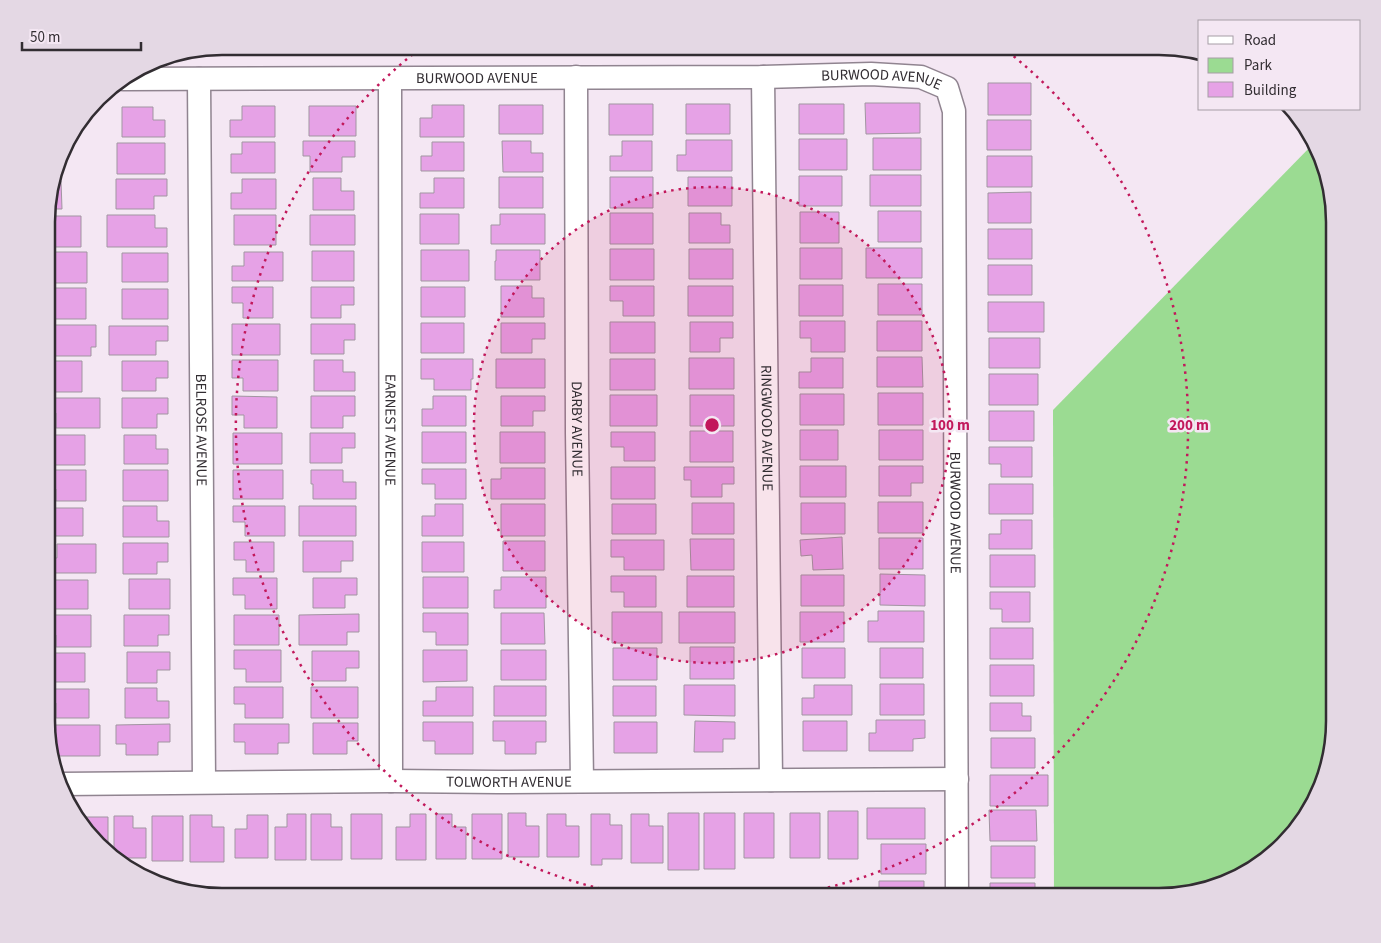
<svg xmlns="http://www.w3.org/2000/svg" width="1381" height="943" font-family="'Source Sans 3',sans-serif">
<style>
.green{fill:#9bdb92}
.building{fill:#e6a2e6;stroke:#a195a1}
.lines{fill:none;stroke-linecap:round;stroke-linejoin:round}
.minor-casing{stroke:#908490;stroke-width:25}
.minor{stroke:#fff;stroke-width:22}
.ring{fill:none;stroke:#c2185b;stroke-width:2.5;stroke-dasharray:2.5 5}
.labels{text-anchor:middle;dominant-baseline:central;stroke-width:5;stroke-linejoin:round;paint-order:stroke}
.street-label{font-size:15px;fill:#322d32;stroke:#f4e7f3}
.rim{fill:none;stroke:#322d32;stroke-width:2.5}
.centre{fill:#c2185b;stroke:#f4e7f3;stroke-width:2.5}
.ring-label{font-size:15px;text-anchor:middle;font-weight:bold;fill:#c2185b;stroke:#f4e7f3;stroke-width:5;stroke-linejoin:round;paint-order:stroke}
</style>
<rect width="100%" height="100%" fill="#f4e7f3"/>
<path class="green" d="M1314,143l20,67v523l-9,45 -26,50 -62,51 -77,18h-106l-1,-487z"/>
<path class="building" d="M988,83h43v32h-43z
M865,103h55v30l-54,1z
M609,104h44v31h-44z
M686,104h44v30h-44z
M799,104h45v30h-45z
M432,105h32v32h-44v-19h12z
M499,105h44v29h-44z
M242,106h33v31h-45v-17h12z
M309,106h47v30h-47z
M122,107h31v13h12v17h-43z
M987,120h44v30h-44z
M873,138h48v32h-48z
M799,139h48v31h-48z
M686,140h46v31h-55v-16h9z
M303,141h52v16h-13v15h-32v-16h-7z
M502,141h29v12h12v19h-40z
M622,141h30v30h-42v-15h12z
M242,142h33v31h-44v-19h11z
M432,142h32v29h-43v-15h11z
M117,143h48v31h-48z
M987,156h45v31h-45z
M870,175h51v31h-51z
M799,176h43v30h-43z
M499,177h44v31h-44z
M610,177h43v31h-43z
M688,177h44v29h-44z
M313,178h28v13h13v19h-41z
M434,178h30v30h-44v-15h14z
M116,179h51v17h-13v13h-38z
M242,179h34v30h-45v-16h11z
M53,181h8l1,28h-14v-10z
M1031,192v31h-43v-30z
M878,211h43v31h-43z
M800,212h39v31h-39z
M610,213h43v31h-43z
M689,213h32v12h9v18h-41z
M420,214h39v30h-39z
M500,214h45v30h-54v-19h9z
M107,215h48v13h12v19h-60z
M234,215h42v30h-42z
M310,215h45v30h-45z
M48,216h33v31h-33z
M988,229h44v30h-44z
M800,248h42v31h-42z
M866,248h56v30h-56z
M610,249h44v31h-44z
M689,249h44v30h-44z
M421,250h48v31h-48z
M496,250h44v30h-45v-19h1z
M312,251h42v30h-42z
M54,252h33v31h-39v-17h6z
M244,252h39v29h-51v-15h12z
M122,253h46v29h-46z
M988,265h44v30h-44z
M878,284h44v31h-44z
M799,285h44v31h-44z
M501,286h31v12h12v19h-43z
M610,286h44v30h-31v-15h-13z
M688,286h45v30h-45z
M232,287h41v31h-30v-15h-11z
M311,287h43v18h-13v13h-30z
M421,287h44v30h-44z
M55,288h31v31h-38v-19h7z
M122,289h46v30h-46z
M988,302h56v30h-56z
M800,321h45v31h-34v-14h-11z
M877,321h45v30h-45z
M610,322h45v31h-45z
M690,322h43v16h-13v14h-30z
M421,323h43v30h-43z
M501,323h44v16h-13v14h-31z
M232,324h48v31h-48z
M311,324h44v16h-11v14h-33z
M48,325h48v22h-5v9h-43z
M109,326h59v15h-12v14h-47z
M989,338h51v30h-51z
M877,357h45l1,30h-46z
M689,358h45v31h-45z
M811,358h32v30h-44v-16h12z
M421,359h52v20h-2v11h-37v-11h-13z
M496,359h49v29h-49z
M610,359h45v31h-45z
M232,360h46v31h-35v-13h-11z
M314,360h29v12h12v19h-41z
M48,361h34v31h-34z
M122,361h46v17h-12v13h-34z
M989,374h49v31h-49z
M878,393h45v32h-45z
M800,394h44v31h-44z
M610,395h47v31h-47z
M690,395h44v31h-44z
M232,396l45,1v31h-33v-13h-12z
M311,396h44v20h-12v12h-32z
M433,396h33v30h-44v-17h11z
M501,396h44v15h-12v15h-32z
M48,398h52v30h-44v-15h-8z
M122,398h46v16h-11v14h-35z
M989,411h45v30h-45z
M800,430h38v30h-38z
M879,430h44v30h-44z
M690,431h43v31h-43z
M422,432h44v31h-44z
M500,432h45v31h-45z
M611,432h44v29h-31v-14h-13z
M233,433h49v31h-49z
M310,433h45v15h-13v15h-32z
M54,435h31v30h-37v-17h6z
M124,435h32v14h12v15h-44z
M989,447h43v30h-31v-13h-12z
M800,466h46v31h-46z
M879,466h44v17h-12v13h-32z
M611,467h44v32h-44z
M684,467h50v17h-12v13h-31v-17h-7z
M501,468h44v31h-54v-20h10z
M422,469h44v30h-31v-15h-13z
M48,470h38v31h-30v-12h-8z
M123,470h45v31h-45z
M233,470h50v29h-50z
M311,470h32v12h13v17h-43v-15h-2z
M989,484h44v30h-44z
M878,502h45v31h-45z
M692,503h42v31h-42z
M801,503h44v31h-44z
M435,504h28v32h-41v-20h13z
M501,504h44v32h-44z
M612,504h44v30h-44z
M123,506h34v15h12v16h-46z
M233,506h52v30h-40v-14h-12z
M299,506h57v30h-57z
M48,508h35v28h-35z
M1001,520h31v29h-43v-15h12z
M842,537l1,32 -30,1 -1,-15 -11,1 -1,-16z
M879,538h44v31h-44z
M690,539h44v31h-43z
M611,540h53v30h-40v-13h-13z
M303,541h50v20h-12v11h-38z
M503,541h42v30h-42z
M234,542h40v30h-28v-12h-12z
M422,542h42v30h-42z
M123,543h45v19h-11v12h-34z
M57,544h39v29h-48v-15h9z
M990,555h45v32h-45z
M880,574l45,1v31l-45,-1z
M801,575h43v31h-43z
M611,576h45v31h-32v-15h-13z
M687,576h47v31h-47z
M423,577h45v31h-45z
M501,577h45v31h-52v-18h7z
M233,578h44v31h-32v-14h-12z
M313,578h44v17h-12v13h-32z
M129,579h41v30h-41z
M48,580h40v29h-40z
M990,592h40v30h-28v-13h-12z
M878,611h46v31h-56v-21h10z
M612,612h50v31h-50z
M679,612h56v31h-56z
M800,612h44v30h-44z
M423,613h45v32h-32v-13h-13z
M501,613h43l1,31h-44z
M359,614v18h-12v13h-48v-30z
M48,615h43v32h-35v-12h-8z
M124,615h45v20h-11v11h-34z
M234,615h45v30h-45z
M990,628h43v31h-43z
M690,647h44v32h-44z
M613,648h44v32h-44z
M802,648h43v30h-43z
M880,648h43v30h-43z
M234,650h47v32h-35v-13h-12z
M423,650h44v31l-44,1z
M501,650h45v30h-45z
M312,651h47v17h-13v13h-34z
M127,652h43v18h-13v13h-30z
M48,653h37v29h-37z
M990,665h44v31h-44z
M880,684h44v31h-44z
M684,685h51v31l-51,-1z
M814,685h38v30h-50v-17h12z
M494,686h52v30h-52z
M613,686h43v30h-43z
M234,687h49v31h-38v-14h-11z
M311,687h47v31h-47z
M436,687h37v29h-50v-15h13z
M125,688h32v13h12v17h-44z
M48,689h41v29h-33v-15h-8z
M990,703h32v13h9v15h-41z
M876,720h49v18l-12,1v12h-44v-18h7z
M493,721h53v21h-10v12h-31v-13h-12z
M695,721l40,1v17h-12v13h-29z
M803,721h44v30h-44z
M423,722h50v32h-38v-13h-12z
M614,722h43v31h-43z
M313,723h45v18h-11v13h-34z
M170,724v18h-12v13h-32v-11h-10v-19z
M234,724h55v19h-11v11h-33v-12h-11z
M48,725h52v31h-48l-4,-12z
M991,738h44v30h-44z
M990,775h58v31h-58z
M867,808h58v31h-58z
M989,810h47l1,31h-47z
M828,811h30v48h-30z
M508,813h18v13h13v31h-31z
M668,813h31v57h-31z
M704,813h31v56h-31z
M744,813h30v45h-30z
M790,813h30v45h-30z
M287,814h19v46h-31v-33h12z
M311,814h20v13h11v33h-31z
M351,814h31v45h-31z
M410,814h16v46h-30v-33h14z
M436,814h16v13h14v32h-30z
M472,814h30v45h-30z
M547,814h19v12h13v31h-32z
M591,814h19v11h12v34h-20v6h-11z
M631,814h18v12h14v37h-32z
M190,815h22v12h12v35h-34z
M247,815h21v43h-33v-29h12z
M114,816h19v12h13v30h-32z
M152,816h31v45h-31z
M79,817h29v35l-29,-32z
M881,844h45v30h-45z
M991,846h44v32h-44z
M879,881h45v16h-45z
M990,883h45v14h-45z"/>
<g class="lines">
<g class="minor-casing">
<g id="minor">
<path id="s1" d="M576,77l1,356 5,348"/>
<path id="s2" d="M763,77l8,703"/>
<path id="s3" d="M123,79l640,-2 108,-3 50,3 26,11 7,23 3,786"/>
<path id="s4" d="M199,79l5,703"/>
<path id="s5" d="M390,80l1,701"/>
<path id="s6" d="M61,784l330,-3 107,1 459,-3"/>
</g>
</g>
<use href="#minor" class="minor"/>
</g>
<circle cx="712" cy="425" r="238" fill="#c2185b" fill-opacity=".12"/>
<g class="ring">
<circle cx="712" cy="425" r="238"/>
<path d="M637 896A477 477 0 0 1 422 47M1002 47A477 477 0 0 1 787 896"/>
</g>
<g class="labels">
<g class="street-label">
<text stroke="none"><textPath href="#s3" startOffset="354">BURWOOD AVENUE</textPath></text>
<text stroke="none"><textPath href="#s3" startOffset="759">BURWOOD AVENUE</textPath></text>
<text stroke="none"><textPath href="#s1" startOffset="352">DARBY AVENUE</textPath></text>
<text stroke="none"><textPath href="#s2" startOffset="351">RINGWOOD AVENUE</textPath></text>
<text stroke="none"><textPath href="#s5" startOffset="350">EARNEST AVENUE</textPath></text>
<text stroke="none"><textPath href="#s4" startOffset="351">BELROSE AVENUE</textPath></text>
<text stroke="none"><textPath href="#s3" startOffset="1252">BURWOOD AVENUE</textPath></text>
<text stroke="none"><textPath href="#s6" startOffset="448">TOLWORTH AVENUE</textPath></text>
</g>
</g>
<path d="M0 0H1381V943H0ZM222 55H1159A167 167 0 0 1 1326 222V721A167 167 0 0 1 1159 888H222A167 167 0 0 1 55 721V222A167 167 0 0 1 222 55Z" fill="#e4d8e4" fill-rule="evenodd"/>
<path class="rim" d="M222 55H1159A167 167 0 0 1 1326 222V721A167 167 0 0 1 1159 888H222A167 167 0 0 1 55 721V222A167 167 0 0 1 222 55Z"/>
<circle cx="712" cy="425" r="8" class="centre"/>
<g class="ring-label">
<text x="950" y="430">100 m</text>
<text x="1189" y="430">200 m</text>
</g>
<rect x="1198" y="20" width="162" height="90" fill="#f4e7f3" stroke="#a69da6"/>
<rect x="1208" y="36" width="25" height="8" fill="#ffffff" stroke="#a69da6"/>
<text x="1244" y="45" font-size="15" fill="#322d32">Road</text>
<rect x="1208" y="58" width="25" height="15" fill="#9bdb92" stroke="#a69da6"/>
<text x="1244" y="70" font-size="15" fill="#322d32">Park</text>
<rect x="1208" y="82" width="25" height="15" fill="#e6a2e6" stroke="#a69da6"/>
<text x="1244" y="95" font-size="15" fill="#322d32">Building</text>
<path d="M22 42v8h119v-8" fill="none" stroke="#322d32" stroke-width="2.5"/>
<text x="30" y="42" font-size="15" fill="#322d32" stroke="#f4e7f3" stroke-width="4" paint-order="stroke">50 m</text>
</svg>
